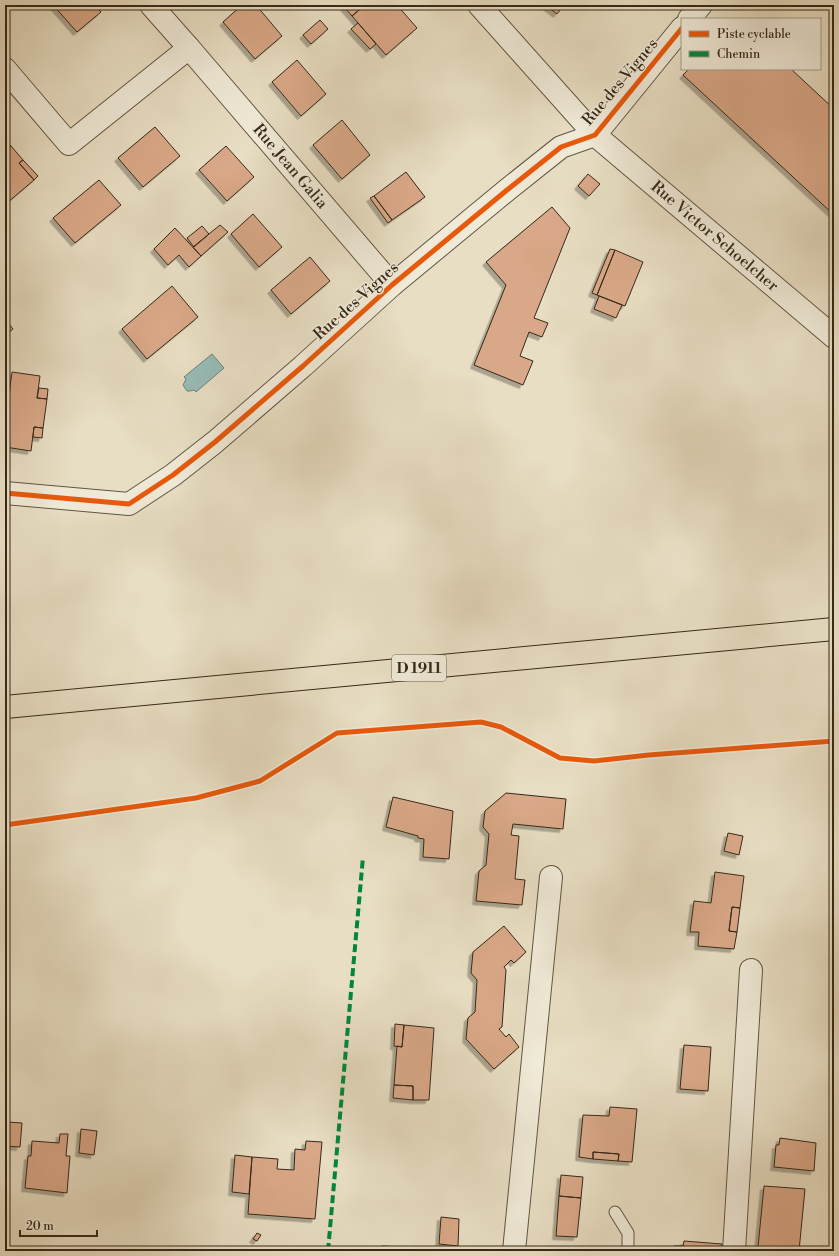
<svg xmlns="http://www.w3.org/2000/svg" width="839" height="1256" font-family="'Libre Bodoni',serif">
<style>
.water{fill:#97bcb7;stroke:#708177}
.building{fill:#d9a888;stroke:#362918;filter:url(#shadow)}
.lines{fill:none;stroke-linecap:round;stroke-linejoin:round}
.service-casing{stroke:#625643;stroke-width:13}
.minor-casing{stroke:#625643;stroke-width:24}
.primary-casing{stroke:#362918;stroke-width:24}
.service{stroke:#f0ead8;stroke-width:11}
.minor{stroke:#f0ead8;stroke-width:22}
.primary{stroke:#e8dec3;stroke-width:22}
.quiet{stroke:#00873e;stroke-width:4;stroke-dasharray:8 4;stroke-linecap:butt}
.cycleway-casing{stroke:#f0ead8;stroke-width:8}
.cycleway{stroke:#e8590c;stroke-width:5}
.labels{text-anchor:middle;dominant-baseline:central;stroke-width:3;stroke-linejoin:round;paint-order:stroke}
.shield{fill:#f0ead8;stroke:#6e6352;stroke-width:1}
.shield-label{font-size:15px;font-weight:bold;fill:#362918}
.street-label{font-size:16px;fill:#362918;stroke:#f0ead8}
</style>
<defs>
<filter id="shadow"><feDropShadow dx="-3.5" dy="3.5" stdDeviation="0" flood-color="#0004"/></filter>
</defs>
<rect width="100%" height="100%" fill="#e8dec3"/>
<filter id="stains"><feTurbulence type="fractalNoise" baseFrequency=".005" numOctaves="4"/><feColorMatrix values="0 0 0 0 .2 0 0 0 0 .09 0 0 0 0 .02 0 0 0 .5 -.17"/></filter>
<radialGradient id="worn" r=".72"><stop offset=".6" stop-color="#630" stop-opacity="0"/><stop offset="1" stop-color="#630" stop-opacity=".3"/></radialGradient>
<path class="water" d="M212,354l12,14 -28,24 -2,-2 -4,1h-3l-4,-6 3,-6 -2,-2z"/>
<path class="building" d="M53,5h42l6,7 -24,20z
M242,5h14l26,31 -27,23 -32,-37z
M347,5h18l-13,11 -8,-9z
M365,5h32l20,23 -31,27 -34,-39z
M545,5h19l-7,9z
M320,20l8,9 -17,15 -8,-9z
M358,23l18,21 -6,5 -19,-20z
M297,60l29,34 -25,22 -29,-34z
M689,69h102l43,40v106l-151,-140z
M342,120l28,35 -28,24 -29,-34z
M155,127l25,29 -37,31 -25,-29z
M5,140l6,6 -6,5z
M11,146l12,14 -4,3 15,17 -27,23 -2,-3v-49z
M226,146l28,31 -27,24 -28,-31z
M23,160l15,16 -4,4 -15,-17z
M406,172l19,25 -33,23 -18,-24z
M588,174l12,10 -11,12 -11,-10z
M99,180l22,25 -46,38 -22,-25z
M374,196l18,24 -4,3 -18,-25z
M552,207l18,21 -36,90 14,5 -6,14 -13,-5 -9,24 13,5 -10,24 -49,-20 32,-80 -20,-23z
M253,214l29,33 -23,20 -28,-33z
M220,225l8,7 -27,24 -8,-9z
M202,226l7,8 -15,13 -7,-9z
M175,228l26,28 -12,11 -10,-12 -11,10 -14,-16z
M610,249l5,1 -18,45 -5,-2z
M615,250l28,12 -18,44 -28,-11z
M310,257l20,24 -39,33 -20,-24z
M172,286l26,31 -51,42 -25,-30z
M599,296l23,9 -6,13 -22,-9z
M5,319l8,10 -8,7z
M12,372l28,4 -3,22 10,1 -4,29 -9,-1 -3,24 -26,-4v-52h4z
M5,388l5,1 -1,6h-4z
M39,388l9,1 -1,10 -10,-1z
M34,427l9,1 -1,10 -9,-1z
M506,793l60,6 -3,30 -50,-5 -2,11 8,1 -4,43 10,1 -3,25 -46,-4 3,-30 7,-6 3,-31 -6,-7 2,-16z
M393,797l60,14 -4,48 -26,-2 1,-18 -6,-1v-2l-32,-9z
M728,833l15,3 -4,19 -15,-4z
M715,872l29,4 -4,32 -8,-1 -3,24 8,1 -3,17 -36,-3 1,-14h-9l4,-31 17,2z
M732,907l8,1 -3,24 -8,-1z
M504,926l22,26 -12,11 -3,-3 -7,7 2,3 -4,57 -3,2 7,8 3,-3 10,13 -25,22 -28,-30 2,-21 7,-6 2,-32 -6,-7 2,-21z
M395,1024l9,1 -2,22 -8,-1z
M404,1025l30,3 -5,72h-16v-14l-19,-1 3,-39 5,1z
M684,1045l27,2 -3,44 -28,-2z
M394,1085l19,1v14l-20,-2z
M610,1107l27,2 -5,53 -14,-1 1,-7 -26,-2v7l-14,-2 4,-42 26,1z
M7,1122l15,1 -2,24 -15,-1z
M81,1129l16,2 -3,24 -15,-2z
M60,1134h8l-2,22h4l-3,37 -42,-5 3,-32h3l1,-15 27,2z
M780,1138l36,5 -2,28 -40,-4 2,-22h3z
M306,1141l16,1 -7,77 -67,-5 4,-57 26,2 -1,10 17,1 1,-21 10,1z
M593,1152l26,2 -1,7 -25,-2z
M235,1155l17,2 -3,37 -17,-2z
M561,1175l22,2 -2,21 -22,-2z
M764,1186l41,3 -6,62 -41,-4z
M559,1196l22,2 -4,39 -21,-1z
M441,1217l18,2 -1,27 -19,-2z
M257,1233l4,2 -4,6 -4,-2z
M684,1241l38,3 -1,7h-47v-5h9z
M382,1246l23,1v4h-23z"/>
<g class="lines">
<g class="service-casing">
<path id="service" d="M615,1212l13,21v18"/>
</g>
<g class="minor-casing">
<g id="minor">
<path d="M151,5l38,43"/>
<path id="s1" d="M479,5l116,130 239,202"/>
<path d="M689,19l12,-14"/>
<path id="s2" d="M5,69l64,75 120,-96 203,237"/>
<path d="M5,493l124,11 44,-29 42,-33 88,-76 89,-81 115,-95 54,-43 34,-12 87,-107"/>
<path d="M514,1251l37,-374"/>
<path d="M734,1251l17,-281"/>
</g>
</g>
<g class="primary-casing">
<path id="primary" d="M5,707l829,-78"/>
</g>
<use href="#service" class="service"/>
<use href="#minor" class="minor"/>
<use href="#primary" class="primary"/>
<path class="quiet" d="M328,1251l35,-394"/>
<g class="cycleway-casing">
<path id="cycleway" d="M5,493l124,11 44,-29 42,-33 88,-76 89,-81 115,-95 54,-43 34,-12 87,-107
M5,825l191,-27 64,-17 77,-48 144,-11 20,5 59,31 34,3 55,-6 185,-14"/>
</g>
<use href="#cycleway" class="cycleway"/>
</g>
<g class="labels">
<rect class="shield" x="392" y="655" width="54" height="26" rx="3"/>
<g class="shield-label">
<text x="419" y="668">D 1911</text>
</g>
<g class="street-label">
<text transform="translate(620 82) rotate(-50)">Rue des Vignes</text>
<text stroke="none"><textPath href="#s2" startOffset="408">Rue Jean Galia</textPath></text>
<text stroke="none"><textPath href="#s1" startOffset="331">Rue Victor Schoelcher</textPath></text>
<text transform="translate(356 301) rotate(-42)">Rue des Vignes</text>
</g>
</g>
<rect width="839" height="1256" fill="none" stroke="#e8dec3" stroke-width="20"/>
<rect x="6" y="6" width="827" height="1244" fill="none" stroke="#362918" stroke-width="2"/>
<rect x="10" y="10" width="819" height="1236" fill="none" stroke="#362918"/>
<rect x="681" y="18" width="140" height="52" fill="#f0ead8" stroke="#a69d8b"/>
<rect x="689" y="31" width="20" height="6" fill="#e8590c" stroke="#a69d8b"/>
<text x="717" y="38" font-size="12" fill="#362918">Piste cyclable</text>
<rect x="689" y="51" width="20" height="6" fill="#00873e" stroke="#a69d8b"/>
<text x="717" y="58" font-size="12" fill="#362918">Chemin</text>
<path d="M20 1230v6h77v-6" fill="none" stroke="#362918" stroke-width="2"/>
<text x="26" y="1230" font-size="12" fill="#362918" stroke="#f0ead8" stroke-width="3" paint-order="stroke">20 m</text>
<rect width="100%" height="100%" filter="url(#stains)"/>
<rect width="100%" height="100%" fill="url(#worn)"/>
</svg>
